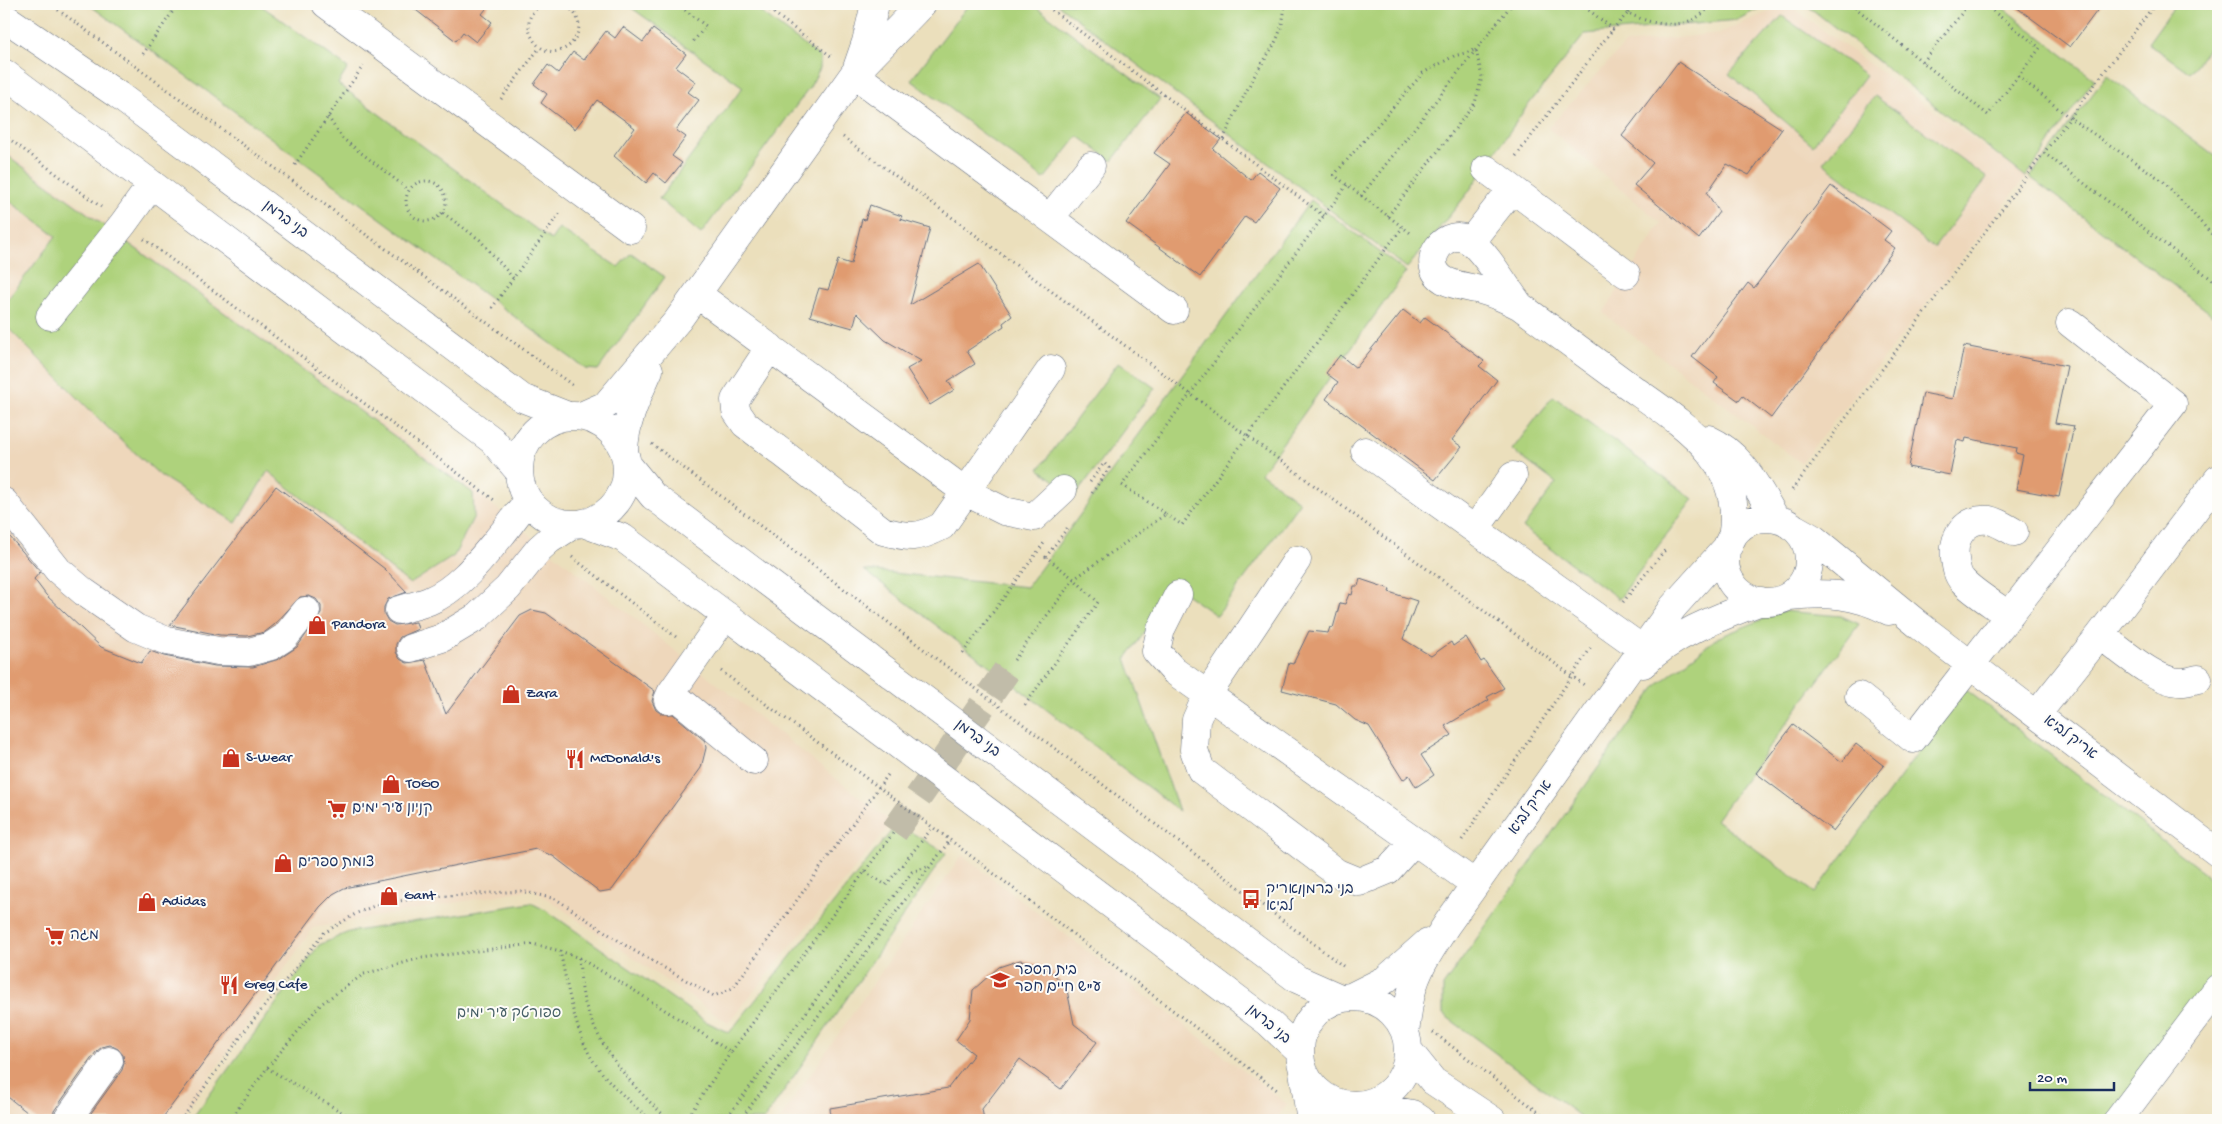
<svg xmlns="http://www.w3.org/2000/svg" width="2222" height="1124" font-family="'Gochi Hand','Playpen Sans Hebrew',sans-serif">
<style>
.built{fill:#eed7bb}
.green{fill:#aed27b;stroke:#64806c}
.building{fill:#e09b70}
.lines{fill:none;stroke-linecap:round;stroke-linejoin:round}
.minor-tunnel{stroke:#c1bca9;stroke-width:28;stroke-dasharray:28 14;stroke-linecap:butt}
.minor-casing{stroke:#646d7f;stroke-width:29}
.path{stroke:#646d7f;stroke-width:3;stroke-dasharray:1 4;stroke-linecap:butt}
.minor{stroke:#fff;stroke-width:28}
.labels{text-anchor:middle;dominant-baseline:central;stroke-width:4;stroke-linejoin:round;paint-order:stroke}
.street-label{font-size:15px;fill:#1b2f5e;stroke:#fdfcf7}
.poi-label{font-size:15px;fill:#1b2f5e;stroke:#fdfcf7;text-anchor:start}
.park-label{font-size:15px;fill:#476067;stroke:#fdfcf7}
</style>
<rect width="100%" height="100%" fill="#fdfcf7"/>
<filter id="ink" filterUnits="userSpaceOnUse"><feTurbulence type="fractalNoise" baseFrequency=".02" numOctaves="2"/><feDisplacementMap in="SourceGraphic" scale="10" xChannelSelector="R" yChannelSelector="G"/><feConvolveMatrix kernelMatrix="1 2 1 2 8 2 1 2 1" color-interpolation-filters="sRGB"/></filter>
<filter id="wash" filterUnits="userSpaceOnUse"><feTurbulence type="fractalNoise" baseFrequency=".0096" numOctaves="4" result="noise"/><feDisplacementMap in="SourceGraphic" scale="20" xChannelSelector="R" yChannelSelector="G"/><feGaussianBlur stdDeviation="1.12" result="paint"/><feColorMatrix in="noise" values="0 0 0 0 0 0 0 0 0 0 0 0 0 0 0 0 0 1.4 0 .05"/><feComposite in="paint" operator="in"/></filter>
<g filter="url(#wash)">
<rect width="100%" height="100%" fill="#ebdfbc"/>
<path class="built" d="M1787,4l239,173 -225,286 -198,-150 58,-90 -113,-95 77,-84 94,-11z
M4,150l471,341 417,332 -164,200 -195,-134 -220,39 -133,192h-176z
M962,855l325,249 -11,16h-497z"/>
<path class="green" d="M88,4h171l89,64 -10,16 213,156 8,-12 59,39 13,-14 34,24 -67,93 -12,-1z
M626,4h124l70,53v11l-10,19 -109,147 -42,-35 84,-112z
M969,4h63l128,95 -48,62 -34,-25 -34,43 -133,-99z
M1057,4h710l-30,16 -152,14 -60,75 -58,85 -60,74z
M1805,4h193l96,75 -68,98z
M2176,4h42v31l-28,38 -42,-30z
M1782,16l84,59 -53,70 -84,-71z
M2107,75l111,83v161l-188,-142z
M1875,96l112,82 -53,70 -111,-85z
M4,153l469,340 1,23 -20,40 -44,28 -142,-113 -32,52 -75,-47 -49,-44 -108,-108v-20l52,-68 -52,-39z
M1311,200l95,72 -145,201 39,29 -83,114 -40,-28 -51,70 53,153 -315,-241 163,17z
M1119,362l36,26 -80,108 -36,-27z
M1553,396l140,103 -74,100 -96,-71 33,-45 -44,-33z
M1783,611l58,5 18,8 -143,196 99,73 150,-204 241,185 12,18v105l-95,123h-538l-142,-106v-28l214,-301 60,-47z
M897,824l49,29 -182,267h-573l128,-175 30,-13 182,-29 16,8 158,110 24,12z"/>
<g id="blocks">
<path class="building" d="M408,4h82l-8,10 10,8 -16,20 -13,-10 -7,9z
M2012,4h90l-32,43z
M623,27l20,15 10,-13 33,25 -10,13 20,15 -8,10 11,8 -23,30 10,7 -14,19 10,7 -16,20 -12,-10 -8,10 -32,-27 21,-28 -38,-28 -22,29 -34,-26 6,-9 -13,-10 14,-19 10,8 15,-21 11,8 22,-29 9,7z
M1678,62l104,67 -33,46 -22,-11 -20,29 12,19 -20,27 -65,-54 19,-22 -31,-27z
M1186,113l35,26 -8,10 38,31 7,-9 22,17 -26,34 -9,-6 -45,61 -74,-54 44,-59 -16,-11z
M1831,186l60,45 -7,9 11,8 -124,170 -28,-22 -4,5 -25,-18 4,-6 -26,-20 56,-74 6,5z
M870,205l32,11 -2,3 30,9 -20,77 69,-41 33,52 -9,7 1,3 -37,25 8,13 -27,17 6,9 -24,15 -23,-36 14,-8 -36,-21 -28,-27 -4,15 -43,-12 9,-28 9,2 10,-30 13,4 11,-45 3,1z
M1403,310l17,13 5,-6 59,44 -5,5 18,14 -45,60 10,7 -27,33 -109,-81 12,-17 -12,-9 14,-18 16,13z
M1964,346l103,20 -12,57 19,3 -15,71 -43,-8 7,-34 -7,-2 1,-5 -51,-10 -1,4 -8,-2 -7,35 -42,-8 15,-74 30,6z
M276,486l109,83 22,23 -19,7 -4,8v7l4,7 7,4 21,-3 2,7 -18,8 -4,7v8l4,7 7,4 18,-3 21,54 74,-98 12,-6 14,3 109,78 -3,10 4,9 6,4h11l32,27 1,7 -5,20 -89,122 -12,2 -47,-36 -17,-7 -192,39 -11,6 -13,13 -159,213h-75l36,-50 2,-7 -1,-8 -5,-6 -8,-4 -8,2 -6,5 -42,59 -2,9h-15l-33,-26v-564l36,42 -6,7 12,16 55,52 40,16 9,-12 14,5 51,10 38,1 26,-8 18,-12 24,-33v-8l-5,-7 -7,-3 -9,1 -26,28 -9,7 -18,4 -27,-1 -50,-10z
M1360,579l30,10 -1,3 28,9 -14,38 28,17 20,-14 2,4 13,-9 15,25 3,-2 20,28 -17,9 2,3 -44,26 7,9 -31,20 13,20 -18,12 -7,-12 -6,5 -34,-54 -14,-6 -19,-16 -54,-14 7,-27 4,1 16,-33 19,2 2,-6 3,1 7,-25 5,1 4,-10 3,1 2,-9h4z
M1793,725l49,37 14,-18 28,22 -51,65 -77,-58z
M1020,960l18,4 16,10 13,16 7,34 23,18 -36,47 -41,-30 -38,50 2,11h-153l-1,-12 118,-20 26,-34 -18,-14 14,-21 3,-29 26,-23z"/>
</g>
</g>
<g filter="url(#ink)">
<use href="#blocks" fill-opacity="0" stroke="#646d7f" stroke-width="1"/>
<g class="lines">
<path class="minor-tunnel" d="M894,832l120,-172"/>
<g class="minor-casing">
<path id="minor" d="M326,4l305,225
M4,17l114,78 404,303 46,18
M857,68l9,-26 9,-38
M4,73l488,367 26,30
M854,74l320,236
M1486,169l140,105
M1050,218l41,-52
M1471,241l41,-52
M697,294l269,198 38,19 30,6 29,-27
M1520,306c-13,-17 -34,-53 -49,-64 -25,-19 -54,21 -27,38 11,6 25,7 37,10 14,4 26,9 39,16 34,25 68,50 102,75 55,40 125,77 110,157
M50,316l73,-92 29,-40
M770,347l-35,53 1,11 9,13 138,107c27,7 34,8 59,-5l109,-157
M519 470a54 54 0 1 1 108 0a54 54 0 1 1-108 0Z
M581,416l25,-11 72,-85 176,-246 68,-70
M1708,439c35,16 49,49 68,80
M624,451c1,-30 13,-54 25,-81
M1365,451l287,205
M627,464l26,32 644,483 43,19
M4,502l54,68 26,22 52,36 31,13 51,10 31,1 22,-6 14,-9 21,-26
M1725 560a42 42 0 1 1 84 0a42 42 0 1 1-84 0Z
M583,523l40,15 645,484 31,29
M1791,526l23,13 106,87 298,227
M1475,529l38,-53
M1297,560l-90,135 -11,25 -2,30 7,20 136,103 22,9 29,-12 26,-29
M1178,595l-17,34 -5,22 18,20 301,213
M1789,596c38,-4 65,-3 100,15
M399,610c10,-3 20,-5 30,-9 30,-12 53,-43 73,-67 10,-12 16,-23 27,-33
M2008,615c-12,-9 -37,-24 -46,-35 -5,-5 -6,-14 -7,-21 -3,-22 11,-42 34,-39 9,2 18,8 25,12
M2100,635c20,14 58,49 82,47 5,0 11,-2 16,-3
M411,648l31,-10 35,-21 31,-29 31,-39 10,-9 25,-16
M1643,664c32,-31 77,-47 118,-63
M671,693l83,68
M1859,696l54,43 260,-335 -103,-81
M668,700l3,-7 55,-78
M2037,714l63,-79 118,-156
M1300 1051a54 54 0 1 1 108 0a54 54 0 1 1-108 0Z
M1351,997l34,-17 43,-38
M1405,1032c2,-12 3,-26 6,-38 6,-26 22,-48 36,-70l226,-317 56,-62
M1409,1051l24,30 59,39
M1303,1071l7,44 36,-10
M1365,1105l47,9 9,6
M67,1120l42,-59
M2118,1120l100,-132"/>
</g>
<path class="path" d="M50,4l525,383
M545,4c-36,13 -5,66 25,41 5,-5 9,-13 9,-20 -1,-10 -8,-17 -16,-21
M677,4l29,22 -14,17
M762,4l70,53
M1044,4l280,212
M1581,4l32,25 15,-16c28,14 62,19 84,-9
M1701,4l7,5
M1851,4l137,111 52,-67 -56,-44
M1628,13l10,-9
M143,54l35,-50
M1923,62l46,-58
M2018,76l52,42 93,63 55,60
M501,99l39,-52
M328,117l14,21 67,52
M4,135l97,72
M843,137l741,548
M1223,139c10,-19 19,-40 29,-59 17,-30 30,-38 33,-76
M2044,153l174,131
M1516,156l97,-127
M295,165l68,-99
M406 201a20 20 0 1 1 40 0a20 20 0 1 1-40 0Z
M1361,196l151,-192
M443,213l37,27 33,38
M1388,216l87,-113 7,-26 -6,-27 -22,6 -31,17 -89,102 79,60
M144,239l350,261
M492,308l69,-97
M652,444l691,522
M1090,482l14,-19 5,5 -17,25
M1792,490l363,-486
M1166,514l16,11 206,-279 15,-19
M572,557l104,80
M1623,602l42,-52
M963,653l81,-110
M1014,660l60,-81 92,-65 -44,-29 225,-300
M721,671l229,169
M1025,705l73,-103 -24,-23 -28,-22 22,-30
M1462,840l130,-194
M865,872l21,13 47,-58
M560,951c7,33 15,83 34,111 15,22 37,41 57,58
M579,958c1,14 2,29 5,42 14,48 48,87 85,120
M1433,1032l116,88
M267,1068l88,52
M181,1120l69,-96 74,-91 33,-20 22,-9 40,-6 102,-7 35,8 75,50 83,47 19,-8 157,-216
M230,1120l37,-52 54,-64 43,-30 57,-16 112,-14 27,7 19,7 56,33 96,61 163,-220
M686,1120l45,-68
M725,1120l187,-248 17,-6
M740,1120l210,-280 327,250"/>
<use href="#minor" class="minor"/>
</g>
</g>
<defs>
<g id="shop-bare" transform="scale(1.5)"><path d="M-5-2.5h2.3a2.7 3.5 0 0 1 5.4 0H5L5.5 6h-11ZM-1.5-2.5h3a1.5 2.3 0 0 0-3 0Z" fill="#c8321e" stroke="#fdfcf7" stroke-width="2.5" paint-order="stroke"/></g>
<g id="restaurant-bare" transform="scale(1.5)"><path d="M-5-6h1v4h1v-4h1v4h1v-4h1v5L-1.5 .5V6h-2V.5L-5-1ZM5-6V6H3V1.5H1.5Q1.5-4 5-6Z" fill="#c8321e" stroke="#fdfcf7" stroke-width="2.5" paint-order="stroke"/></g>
<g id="supermarket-bare" transform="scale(1.5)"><path d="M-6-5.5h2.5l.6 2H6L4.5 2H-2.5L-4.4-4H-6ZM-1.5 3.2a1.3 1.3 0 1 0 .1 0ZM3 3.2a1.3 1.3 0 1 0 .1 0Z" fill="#c8321e" stroke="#fdfcf7" stroke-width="2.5" paint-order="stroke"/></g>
<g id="bus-bare" transform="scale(1.5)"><path d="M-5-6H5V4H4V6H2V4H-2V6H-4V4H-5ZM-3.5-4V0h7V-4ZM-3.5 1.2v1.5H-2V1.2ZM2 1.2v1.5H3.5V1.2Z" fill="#c8321e" stroke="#fdfcf7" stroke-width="2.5" paint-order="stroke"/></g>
<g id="school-bare" transform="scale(1.5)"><path d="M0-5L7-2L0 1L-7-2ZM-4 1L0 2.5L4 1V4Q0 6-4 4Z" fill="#c8321e" stroke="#fdfcf7" stroke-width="2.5" paint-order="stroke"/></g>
</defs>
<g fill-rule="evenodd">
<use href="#shop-bare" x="317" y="625"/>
<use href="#shop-bare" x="511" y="694"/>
<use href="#shop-bare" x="231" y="758"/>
<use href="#restaurant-bare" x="575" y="759"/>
<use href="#shop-bare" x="391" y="784"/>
<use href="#supermarket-bare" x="337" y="809"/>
<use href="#shop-bare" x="283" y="863"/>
<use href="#shop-bare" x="389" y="896"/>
<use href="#bus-bare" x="1251" y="899"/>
<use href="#shop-bare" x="147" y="902"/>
<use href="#supermarket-bare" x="55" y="936"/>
<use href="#school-bare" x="1000" y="980"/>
<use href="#restaurant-bare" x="229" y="985"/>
</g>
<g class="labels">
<g class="street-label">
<text transform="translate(285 220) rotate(37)">בני ברמן</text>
<text transform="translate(2070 738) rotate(37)">אריק לביא</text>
<text transform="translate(977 739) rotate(37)">בני ברמן</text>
<text transform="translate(1531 808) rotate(-54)">אריק לביא</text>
<text transform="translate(1268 1025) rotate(40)">בני ברמן</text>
</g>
<g class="poi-label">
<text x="332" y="625">Pandora</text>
<text x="526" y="694">Zara</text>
<text x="246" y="758">S-Wear</text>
<text x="590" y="759">McDonald's</text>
<text x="406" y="784">TOGO</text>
<text x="352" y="809">קניון עיר ימים</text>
<text x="298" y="863">צומת ספרים</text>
<text x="1266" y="890">בני ברמן/אריק<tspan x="1266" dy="17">לביא</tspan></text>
<text x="404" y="896">Gant</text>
<text x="162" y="902">Adidas</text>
<text x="70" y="936">מגה</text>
<text x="1015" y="971">בית הספר<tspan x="1015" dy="17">ע"ש חיים חפר</tspan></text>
<text x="244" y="985">Greg Cafe</text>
</g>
<g class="park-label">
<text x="509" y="1014">ספורטק עיר ימים</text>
</g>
</g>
<rect width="2222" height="1124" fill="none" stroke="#fdfcf7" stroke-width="20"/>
<path d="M2030 1082v8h84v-8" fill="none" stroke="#1b2f5e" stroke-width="2.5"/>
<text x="2037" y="1082" font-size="15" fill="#1b2f5e" stroke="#fdfcf7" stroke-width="4" paint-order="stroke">20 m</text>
</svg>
